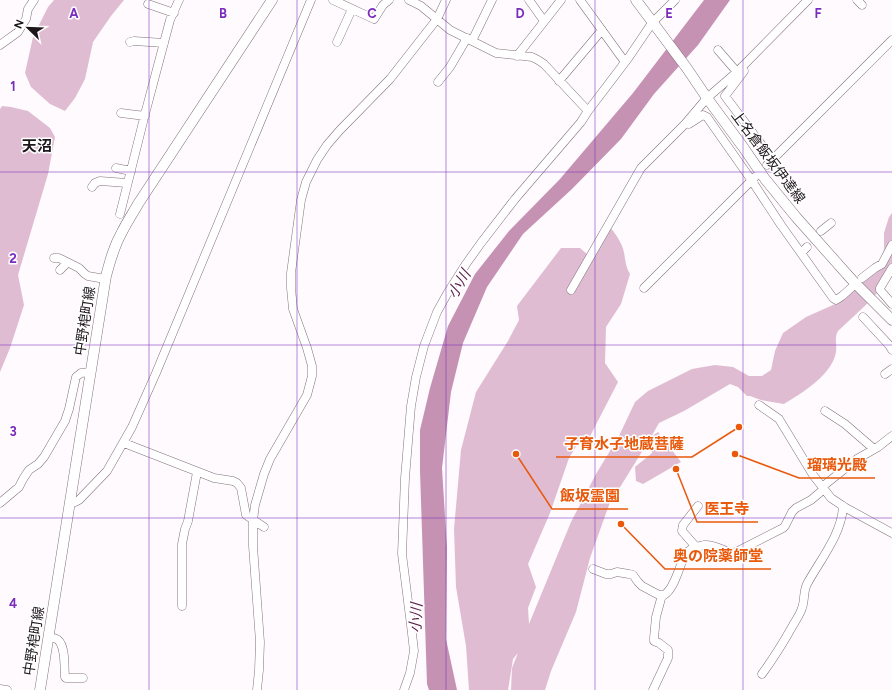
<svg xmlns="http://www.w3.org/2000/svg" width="892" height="690" font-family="Figtree,'Noto Sans JP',sans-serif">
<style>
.green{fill:#e0bcd2}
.water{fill:#c692b3}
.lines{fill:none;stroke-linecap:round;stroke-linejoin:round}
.minor-casing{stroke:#83727c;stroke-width:9}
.major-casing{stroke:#83727c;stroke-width:11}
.minor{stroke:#fff;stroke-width:8}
.major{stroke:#fff;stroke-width:10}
.grid{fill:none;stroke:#7b2cbf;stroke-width:1;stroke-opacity:0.55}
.labels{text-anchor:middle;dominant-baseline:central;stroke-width:3;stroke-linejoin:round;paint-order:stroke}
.street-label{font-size:14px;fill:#1d171b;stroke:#fff}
.neighbourhood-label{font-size:15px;font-weight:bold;fill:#1d171b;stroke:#fff}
.water-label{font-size:15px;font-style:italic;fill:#5b1d49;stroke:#fff}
.grid-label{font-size:13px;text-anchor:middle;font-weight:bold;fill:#7b2cbf;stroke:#fff;stroke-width:3;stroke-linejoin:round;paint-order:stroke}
.leader{fill:none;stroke:#e8590c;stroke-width:1.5}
.callout-dot{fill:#e8590c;stroke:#fff;stroke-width:1.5}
.callout-label{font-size:15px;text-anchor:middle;font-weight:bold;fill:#e8590c;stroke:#fff;stroke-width:3;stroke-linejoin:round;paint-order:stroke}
</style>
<rect width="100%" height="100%" fill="#fefafd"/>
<path class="green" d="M54,0h70l-13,16 -18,26 -8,37 -10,19 -10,13 -15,-7 -19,-17 -6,-14 8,-36 15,-30z
M2,106l9,1 17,4 22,17 5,9 -7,37 -30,101 6,30 -14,43 -10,24v-263z
M892,213v63l-24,27 -30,28c-4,7 -1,13 -2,21 -4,23 -34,41 -52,52l-23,-4 -11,-4h-3l-9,-9 -8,-3 -46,27 -25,12 -8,14 7,-5 23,30 -38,22 -7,-3 -1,-14 17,-14 -4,-11 -39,63 -19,53 -14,54 -25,59 -6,19h-34l1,-22 6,-15 -5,6 -5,31h-39l-3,-44 -10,-59 -2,-58 7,-79 15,-58 32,-51 11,-21 -2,-14 44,-58h19l8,7 18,-32c6,6 13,15 16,23 4,10 2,18 8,28l-9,30 -15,23 -1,36 13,19 -32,62 -8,-1 -9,15 -19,55 -22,51 8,23 -8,21 1,16 42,-102 25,-48 23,-38 16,-34 13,-11 44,-22 23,-4 18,2 16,9h13l9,-6 4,-19 8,-18 23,-16 36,-16 38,-36 4,-16v-16l5,-16z"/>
<path class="water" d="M704,0h26l-32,45 -44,49 -33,45 -49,50 -49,45 -36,53 -24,56 -12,49 -9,76 5,80 -1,91 11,51h-28l-2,-6 -7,-213v-41l10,-42 18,-62 27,-52 34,-43 51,-52 73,-86z"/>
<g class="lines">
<g class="minor-casing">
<path id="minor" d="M333,0l41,19 9,-14 6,-5
M409,0l12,6 29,24 46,23 36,4 6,3 6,4 44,47
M529,0l15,21
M580,0l45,62
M857,0l5,5
M148,4l26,9
M472,41l20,-41
M130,42l4,-1 30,2
M337,42l15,-33
M0,45l18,-13 8,-13 2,-10 6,-9
M718,50l19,22
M517,56l44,-56
M744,71l-19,25 48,64
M559,81l43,-51
M438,82l12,-15 17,-29
M121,113l24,3
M689,124l14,-9 4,2 45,64 29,44 52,73 3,2 6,-4 9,-8
M767,165l125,-125
M116,168l15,3
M92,187l3,-4 5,-2 27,2
M120,214l25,-100 25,-94 9,-20
M821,231l10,-8
M801,253l6,-6
M54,258h5l20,10 6,6 3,2 17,3
M892,268l-12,20v2l12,14
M60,270l5,-5 1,-3
M862,278l13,-10 7,-4 10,-19
M644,288l111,-111
M571,290l70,-122 44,-44 22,-26 30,-26 71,-72
M863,317l26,28 3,5
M885,374l7,-5
M759,405l20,14 34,56 18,23 15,10 46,25
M825,411l20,13 29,25
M124,443l90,35 19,3 4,2 4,5 5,27 18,12
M822,487l35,-28 21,-12 14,-11
M0,503l19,-16 4,-8 6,-9 9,-6 6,-7 21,-36 4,-12 7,-32 5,-4 10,-1
M70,503l5,-1 4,-2 28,-29 25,-44 24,-54 155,-373
M696,547l-14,-16 1,-6 15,-19
M593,569l13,5h5l6,-2 12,2 4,1 5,7 4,4 17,9h5c10,-6 14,-25 19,-35 2,-4 3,-8 7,-10 4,-3 10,-4 14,-5 13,-1 21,8 30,8l49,-25 2,-2 7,-14 4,-4 15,-8 13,-11
M182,606v-62l3,-15 3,-8 9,-49
M49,637c3,1 7,1 9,3 8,7 6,27 7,37l1,1h17
M762,674c11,-15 21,-31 30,-47 3,-6 8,-12 10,-19 3,-8 1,-16 5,-24 13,-24 35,-50 36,-78
M0,689l7,1
M257,690l2,-20 1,-28 -7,-96v-26l2,-15 9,-31 6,-15 37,-64 5,-19v-10l-5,-18 -14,-39 -2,-21v-15l10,-73 5,-18 11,-22 10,-15 13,-15 50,-51 47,-60 9,-19
M404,690l6,-17 4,-22 -3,-26 -9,-71 3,-76 6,-72 5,-29 8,-31 13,-34 10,-18 19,-30 15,-21 34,-44 66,-77 7,-11 41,-54 23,-34 23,-23
M653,690l15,-32v-8l-9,-7 -5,-2v-3l2,-21 6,-22"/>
</g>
<g class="major-casing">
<path id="major" d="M636,0l50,67 21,31 36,49 22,32 31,38 57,64 39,39
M40,690l66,-414c4,-15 8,-30 16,-44 5,-10 11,-19 16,-28l134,-204"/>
</g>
<use href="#minor" class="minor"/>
<use href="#major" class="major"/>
</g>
<path class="grid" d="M149,0v690M297,0v690M446,0v690M595,0v690M743,0v690M0,172h892M0,345h892M0,518h892"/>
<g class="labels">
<g class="street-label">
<text transform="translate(768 157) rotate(53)">上名倉飯坂伊達線</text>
<text transform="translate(85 321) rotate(-81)">中野梍町線</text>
<text transform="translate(34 641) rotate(-81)">中野梍町線</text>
</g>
<g class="neighbourhood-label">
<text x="37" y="146">天沼</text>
</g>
<g class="water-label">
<text transform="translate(459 284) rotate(-59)">小川</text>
<text transform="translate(416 618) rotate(-87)">小川</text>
</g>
</g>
<g class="grid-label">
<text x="74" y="18">A</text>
<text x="223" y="18">B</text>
<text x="372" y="18">C</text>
<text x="520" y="18">D</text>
<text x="669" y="18">E</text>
<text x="818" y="18">F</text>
<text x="13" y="91">1</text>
<text x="13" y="263">2</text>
<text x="13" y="436">3</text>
<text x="13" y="608">4</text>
</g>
<path class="leader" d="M739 427L692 457H556M735 454L799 478H875M516 454L552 509H628M676 469L697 522H758M621 524L665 569H771"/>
<g class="callout-dot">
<circle cx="739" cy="427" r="4"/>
<circle cx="735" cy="454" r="4"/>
<circle cx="516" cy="454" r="4"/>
<circle cx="676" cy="469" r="4"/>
<circle cx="621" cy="524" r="4"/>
</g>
<g class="callout-label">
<text x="624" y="449">子育水子地蔵菩薩</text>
<text x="837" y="470">瑠璃光殿</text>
<text x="590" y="501">飯坂霊園</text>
<text x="727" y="514">医王寺</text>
<text x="718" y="561">奥の院薬師堂</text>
</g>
<g transform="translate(28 28) rotate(293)" stroke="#ffffff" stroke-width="3" paint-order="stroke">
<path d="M0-3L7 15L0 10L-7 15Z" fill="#1d171b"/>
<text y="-6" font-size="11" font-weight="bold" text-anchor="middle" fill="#1d171b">N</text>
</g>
</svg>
